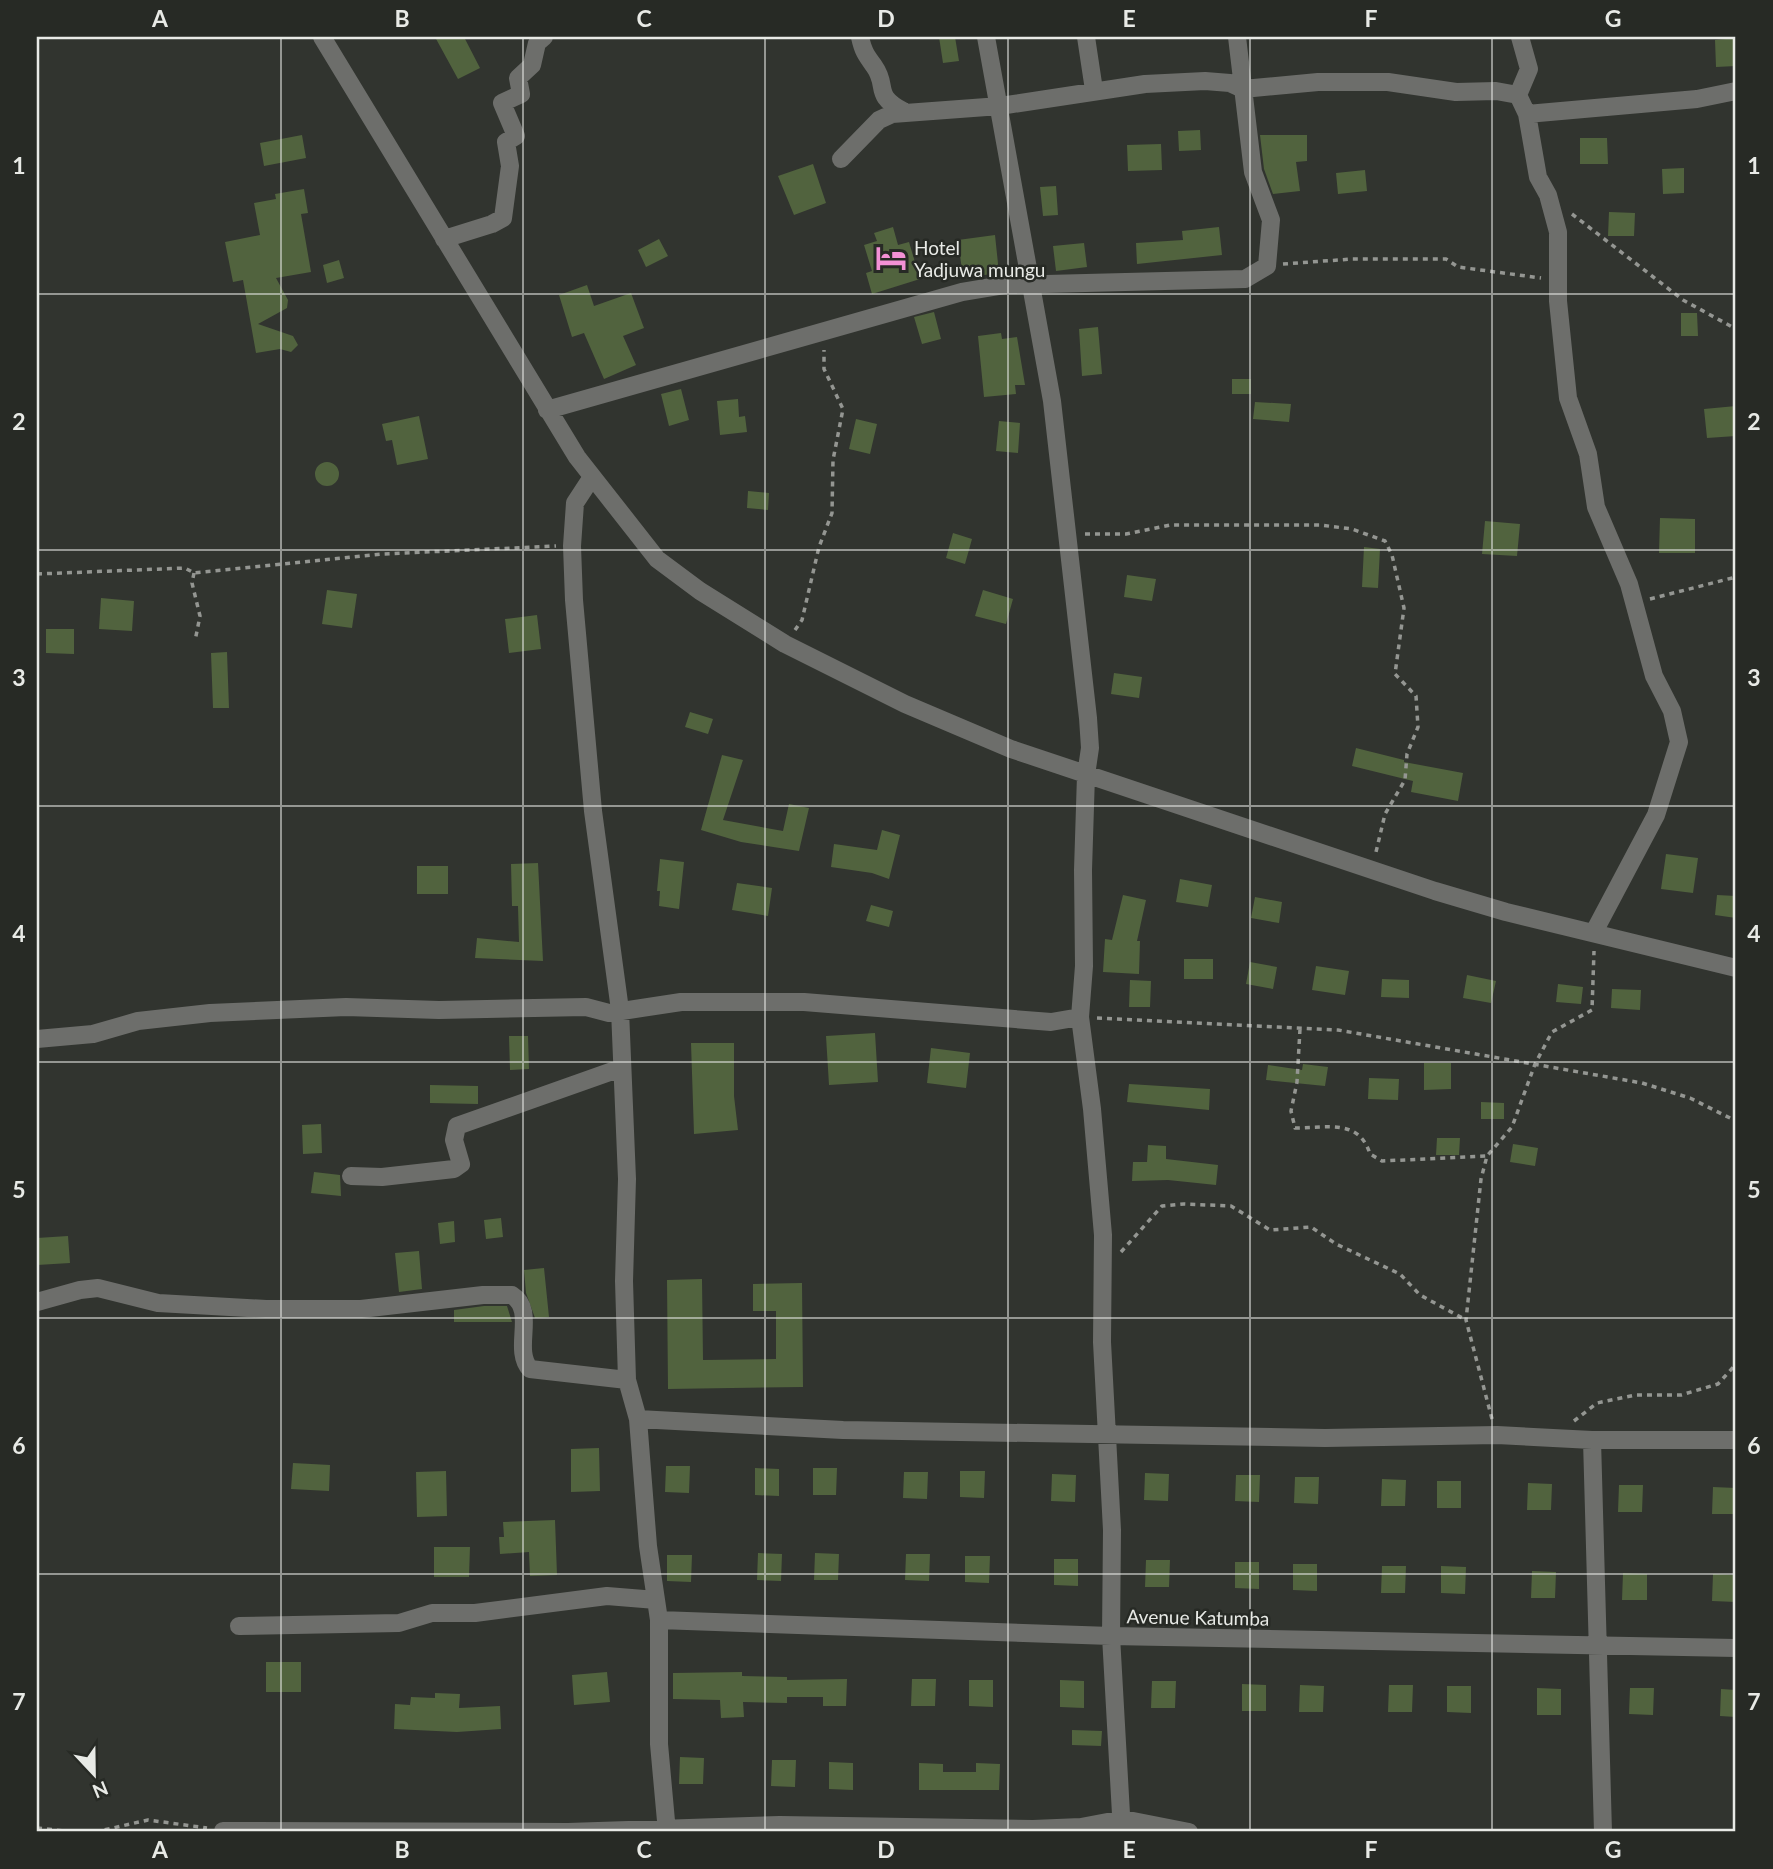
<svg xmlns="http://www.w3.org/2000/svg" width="1773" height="1869" font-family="Lato,sans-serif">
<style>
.building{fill:#51633e}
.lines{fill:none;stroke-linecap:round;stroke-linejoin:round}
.path{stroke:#949692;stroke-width:3.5;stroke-dasharray:5 5;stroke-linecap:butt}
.minor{stroke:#6d6e6b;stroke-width:18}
.grid{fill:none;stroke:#e8eae6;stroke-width:2;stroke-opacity:0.55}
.labels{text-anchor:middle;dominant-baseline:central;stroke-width:5;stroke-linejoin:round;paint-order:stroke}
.poi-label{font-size:19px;fill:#e8eae6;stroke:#272a25;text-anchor:start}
.street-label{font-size:19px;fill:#e8eae6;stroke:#272a25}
.neatline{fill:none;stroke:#e8eae6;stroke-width:2.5}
.grid-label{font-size:23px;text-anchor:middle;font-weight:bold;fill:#e8eae6}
</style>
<rect width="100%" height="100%" fill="#31342f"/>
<path class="building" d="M435,37h29l16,31 -22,11z
M939,37h16l4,24 -16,2z
M1736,38v28l-20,1 -1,-27z
M1200,130l1,20 -22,1 -1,-20z
M302,135l4,23 -42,8 -4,-23z
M1260,135h47v26l-11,1 4,29 -27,3 -9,-25z
M1580,138h27l1,26h-28z
M1161,144l1,26 -34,1 -1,-26z
M813,164l13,39 -32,12 -16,-39z
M1684,168v25l-21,1 -1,-25z
M1365,170l2,21 -29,3 -2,-21z
M1056,186l2,29 -15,1 -3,-29z
M304,189l4,24 -7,1 10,58 -35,6 12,22 -1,8 -29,16 35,12 5,9 -7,7 -11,-3 -24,4 -13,-73 -10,2 -8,-40 35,-7 -6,-32 22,-4 -1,-5z
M1609,212l26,1 -1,23h-26z
M893,227l5,18 11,-3 11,37 -48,15 -6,-21 6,-2 -8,-26 13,-4 -3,-8z
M1219,227l3,28 -85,9 -1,-21 47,-3 -1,-9z
M995,235l4,38 -36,5 -5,-38z
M659,239l9,17 -22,11 -8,-17z
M1084,243l3,24 -31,4 -3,-25z
M339,260l5,18 -17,5 -4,-18z
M587,285l7,21 37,-13 13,35 -21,8 13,29 -32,14 -20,-46 -12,4 -13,-42z
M934,312l7,27 -19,5 -8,-27z
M1681,313h16l1,23h-17z
M1098,327l4,47 -20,2 -3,-47z
M1001,333l1,6 15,-2 8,48h-10l1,9 -32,3 -6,-61z
M1232,379h19v15h-19z
M681,389l8,31 -20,6 -8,-32z
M738,399l1,18 6,-1 2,16 -27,3 -3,-34z
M1255,402l36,2 -2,18 -36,-3z
M1736,406v30l-29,2 -3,-29z
M419,416l9,43 -31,6 -5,-25 -6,1 -4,-17z
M856,419l21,5 -7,30 -21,-5z
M999,421l21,2 -2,30 -22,-2z
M315 474a12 12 0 1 1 24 0a12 12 0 1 1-24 0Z
M748,491l21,2 -1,17 -21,-2z
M1660,518l35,1v34h-36z
M1485,521l35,3 -3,32 -35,-2z
M953,533l19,6 -7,25 -19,-6z
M1364,547l16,2 -2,39 -16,-1z
M1127,575l29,4 -4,22 -28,-4z
M327,590l30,4 -5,34 -30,-4z
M983,590l30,9 -7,25 -31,-8z
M101,598l33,3 -2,30 -33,-2z
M537,615l4,34 -32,4 -4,-34z
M46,629h28v25l-28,-1z
M227,652l2,56h-16l-2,-55z
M1114,673l28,4 -3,21 -28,-4z
M690,712l23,7 -5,15 -23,-7z
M1356,748l48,12v2l59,11 -5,28 -47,-9 2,-11 -61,-15z
M722,755l21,5 -20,60 60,11 6,-27 20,4 -10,43 -58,-9 -40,-12z
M882,830l18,5 -11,44 -17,-6 -41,-6 3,-23 43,6z
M1666,854l32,4 -5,35 -32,-4z
M660,859l24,3 -5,47 -20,-3 1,-15h-3z
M538,863l5,98 -68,-3 2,-20 42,4 -1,-36h-6l-1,-42z
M417,866h31v28h-31z
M1180,879l32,6 -4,22 -32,-5z
M737,883l35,5 -4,28 -36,-6z
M1123,895l23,5 -9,41h3l-1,33 -36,-2 2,-33 7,1z
M1717,895l19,1v22l-21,-3z
M1255,897l27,5 -3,21 -28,-5z
M871,905l22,6 -4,16 -23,-6z
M1184,959h29v20h-29z
M1250,962l27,5 -4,22 -27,-5z
M1316,966l33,5 -4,24 -33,-5z
M1467,975l29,6 -5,22 -28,-5z
M1382,979l27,1v18l-28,-1z
M1130,980l21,1 -1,26h-21z
M1558,984l25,3 -2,17 -25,-2z
M1612,989l29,1 -1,20 -29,-2z
M875,1033l3,49 -49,3 -3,-49z
M509,1036h19l1,33 -19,1z
M691,1043h43v53l4,34 -44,4z
M931,1048l39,5 -4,35 -39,-5z
M1424,1063h27v26l-27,1z
M1303,1064l25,3 -3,19 -59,-6 2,-15 34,5z
M1369,1078l30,1 -1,21 -30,-1z
M1129,1084l81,5 -1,21 -82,-8z
M430,1085l48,1v18l-48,-1z
M1481,1102l23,1v16h-23z
M321,1124l1,29 -19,1 -1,-29z
M1437,1138h23l-1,17h-23z
M1513,1144l25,4 -3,18 -25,-4z
M1148,1145l18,1v13l52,6 -2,20 -48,-5 -36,1 1,-19h14z
M314,1172l26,3 1,21 -30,-3z
M501,1218l2,19 -17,2 -2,-19z
M454,1221l1,21 -15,2 -2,-21z
M68,1236l2,27 -33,2v-27z
M419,1251l3,38 -23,3 -4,-39z
M544,1268l5,49 -14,1 -9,-25 -2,-23z
M702,1279l1,81 73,-1v-48h-23v-27l49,-1 1,104 -135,2 -1,-109z
M484,1306h23l5,16h-58v-12z
M599,1448l1,43 -29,1v-43z
M293,1463l37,2 -1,26 -38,-2z
M666,1466h24l-1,27 -24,-1z
M755,1468l24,1v27l-24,-1z
M813,1468h24l-1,27h-23z
M446,1471l1,45 -30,1 -1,-45z
M960,1471h25l-1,27 -24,-1z
M904,1472h24l-1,27 -24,-1z
M1145,1473l24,1 -1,27 -24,-1z
M1052,1474l24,1 -1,27 -24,-1z
M1236,1475h24l-1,27 -24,-1z
M1295,1477h24l-1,27 -24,-1z
M1382,1479l24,1 -1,26h-24z
M1437,1481h24v27h-24z
M1528,1483l24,1 -1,26h-24z
M1619,1485h24l-1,27h-24z
M1713,1487l23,1v26h-24z
M555,1520l2,55 -27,1 -1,-24 -29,2 -1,-17h5l-1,-15z
M434,1547h36l-1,30h-35z
M758,1553l24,1 -1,27 -24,-1z
M815,1553l24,1 -1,26h-24z
M906,1554h24l-1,27 -24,-1z
M667,1555h25l-1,27 -24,-1z
M965,1556h25l-1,27 -24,-1z
M1054,1559h24v27l-24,-1z
M1146,1560h24l-1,27h-24z
M1235,1562h24v27l-24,-1z
M1293,1564h24v27l-24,-1z
M1382,1566h24l-1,27h-24z
M1441,1566l25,1 -1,27 -24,-1z
M1532,1571l24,1 -1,26h-24z
M1623,1573l24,1v26h-25z
M1713,1574l23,1v27l-24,-1z
M266,1662h35v30h-35z
M607,1672l3,30 -36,3 -2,-30z
M742,1672v4l45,1v3l60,-1 -1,27h-23v-9h-36v6l-44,-1 1,15 -23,1 -1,-18 -47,-1v-26z
M912,1679h24l-1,27h-24z
M969,1680h24v27l-24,-1z
M1060,1680l24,1v27l-24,-1z
M1152,1681h24l-1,27h-24z
M1242,1684l24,1v26h-24z
M1300,1685l24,1 -1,26h-24z
M1389,1685h24l-1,27h-24z
M1447,1686h24v27l-24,-1z
M1537,1688l24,1v26h-24z
M1630,1688h24l-1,27 -24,-1z
M1721,1689l15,1v27l-16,-1z
M435,1693l25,1 -1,14 41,-2 1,23 -44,3 -63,-3 1,-25 15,1 1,-8 24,1z
M1072,1730l30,1 -1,15 -29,-1z
M680,1757l24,1 -1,26h-24z
M772,1760h24l-1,27 -24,-1z
M829,1762l24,1v27l-24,-1z
M919,1763l24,1v8h33v-9l24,1 -1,26h-80z"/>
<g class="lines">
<path class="path" d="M1572,214l111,86 53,29
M1283,264l69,-5h94l12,8 83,11
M1085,534h41l44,-9h150l32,4 33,12 7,14 12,53 -9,66 21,22 2,31 -11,27 -2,26 -20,34 -9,38
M194,573l-2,10 8,33 -5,25
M37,574l148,-6 9,5 189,-19 173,-8
M1650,599l86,-22
M795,630l7,-10 17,-73 13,-34 1,-53 10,-51 -19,-40v-19
M1097,1018l241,12 304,53 48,15 46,23
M1300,1029l-3,53 -6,29 4,17c31,0 64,-10 75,26l12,7 105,-5
M1121,1252l41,-46 22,-2 47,2 39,24 41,-3 25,17 64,30 20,21 46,25
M1492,1419l-26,-99 15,-141 6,-23 25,-29 23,-63 17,-32 40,-22 2,-59
M1574,1421l23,-18 39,-8h45l37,-11 18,-20
M37,1828l37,4
M95,1832l53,-12 59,8"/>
<path class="minor" d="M322,37l255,420 80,102 43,32 85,53 120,60 106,45 424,142 71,21 230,56
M860,37c3,14 6,18 14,29 15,21 -2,28 29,45
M986,37l66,364 36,317 2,30 -4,27 -3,95 1,96 -4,51 12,92 11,126 -1,107 10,188 -1,106 11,196
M1086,37l8,53
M1520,37l9,32 -11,26 9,19 11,63 10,18 10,37v69l10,97 20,56 8,53 33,77 25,92 18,35 7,31 -23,73 -62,117
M1527,114l170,-15 39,-8
M841,159l38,-39 13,-6 108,-8 145,-22 60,-3 25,2 13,6 75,-7h70l68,10 40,-1 22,4
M444,239l48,-15 11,-6 7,-52 -4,-24 10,-6 -14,-33 19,-9 -3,-16 14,-13 5,-22 7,-6
M547,410l415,-118 42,-7 241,-6 22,-13 4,-46 -18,-48 -16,-135
M592,477l-17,26 -3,43 2,54 19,211 27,199 7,169 -3,102 3,99 11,39 10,127 11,74v124l8,88
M37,1039l56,-5 45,-13 72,-8 136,-6 93,3 147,-3 23,6 72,-11h123l247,20 29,-5
M351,1176l31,1 72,-8 7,-5 -7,-24 3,-14 164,-58
M37,1302l43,-12 18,-2 60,15 108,6h95l122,-14h29c25,16 0,54 18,74l97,11
M638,1419l205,11 482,8 172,-3 95,5h144
M1592,1440l11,392
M659,1620l452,16 625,12
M239,1626l160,-3 33,-10h43l132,-17 49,4
M223,1831l345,1 212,-7 253,4 48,-2 42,-8 66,13"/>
</g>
<path class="grid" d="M281,37v1795M523,37v1795M765,37v1795M1008,37v1795M1250,37v1795M1492,37v1795M37,294h1699M37,550h1699M37,806h1699M37,1062h1699M37,1318h1699M37,1574h1699"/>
<defs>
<g id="hotel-bare" transform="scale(2.415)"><path d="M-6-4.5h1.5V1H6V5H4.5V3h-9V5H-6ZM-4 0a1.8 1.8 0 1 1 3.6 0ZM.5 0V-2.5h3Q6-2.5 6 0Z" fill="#f391d5" stroke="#272a25" stroke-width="2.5" paint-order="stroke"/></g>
</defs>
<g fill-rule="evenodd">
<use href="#hotel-bare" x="891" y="258"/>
</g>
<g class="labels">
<g class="poi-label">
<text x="914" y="247">Hotel<tspan x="914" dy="22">Yadjuwa mungu</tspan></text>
</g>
<g class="street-label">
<text transform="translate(1198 1617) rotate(1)">Avenue Katumba</text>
</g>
</g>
<rect width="1773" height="1869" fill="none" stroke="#272a25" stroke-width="77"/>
<g transform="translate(94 1774) rotate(158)" stroke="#272a25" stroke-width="5" paint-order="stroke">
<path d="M0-5L12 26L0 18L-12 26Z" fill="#e8eae6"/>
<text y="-10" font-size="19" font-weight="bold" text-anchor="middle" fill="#e8eae6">N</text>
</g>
<rect x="38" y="38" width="1696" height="1792" class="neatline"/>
<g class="grid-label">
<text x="160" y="27">A</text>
<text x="402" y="27">B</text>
<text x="644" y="27">C</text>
<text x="886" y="27">D</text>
<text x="1129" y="27">E</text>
<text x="1371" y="27">F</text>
<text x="1613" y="27">G</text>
<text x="19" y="174">1</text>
<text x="1754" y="174">1</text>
<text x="19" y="430">2</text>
<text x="1754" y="430">2</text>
<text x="19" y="686">3</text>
<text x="1754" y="686">3</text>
<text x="19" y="942">4</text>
<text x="1754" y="942">4</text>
<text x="19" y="1198">5</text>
<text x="1754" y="1198">5</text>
<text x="19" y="1454">6</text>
<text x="1754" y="1454">6</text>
<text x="19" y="1710">7</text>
<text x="1754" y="1710">7</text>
<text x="160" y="1858">A</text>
<text x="402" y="1858">B</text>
<text x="644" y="1858">C</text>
<text x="886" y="1858">D</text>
<text x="1129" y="1858">E</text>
<text x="1371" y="1858">F</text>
<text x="1613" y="1858">G</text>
</g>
</svg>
